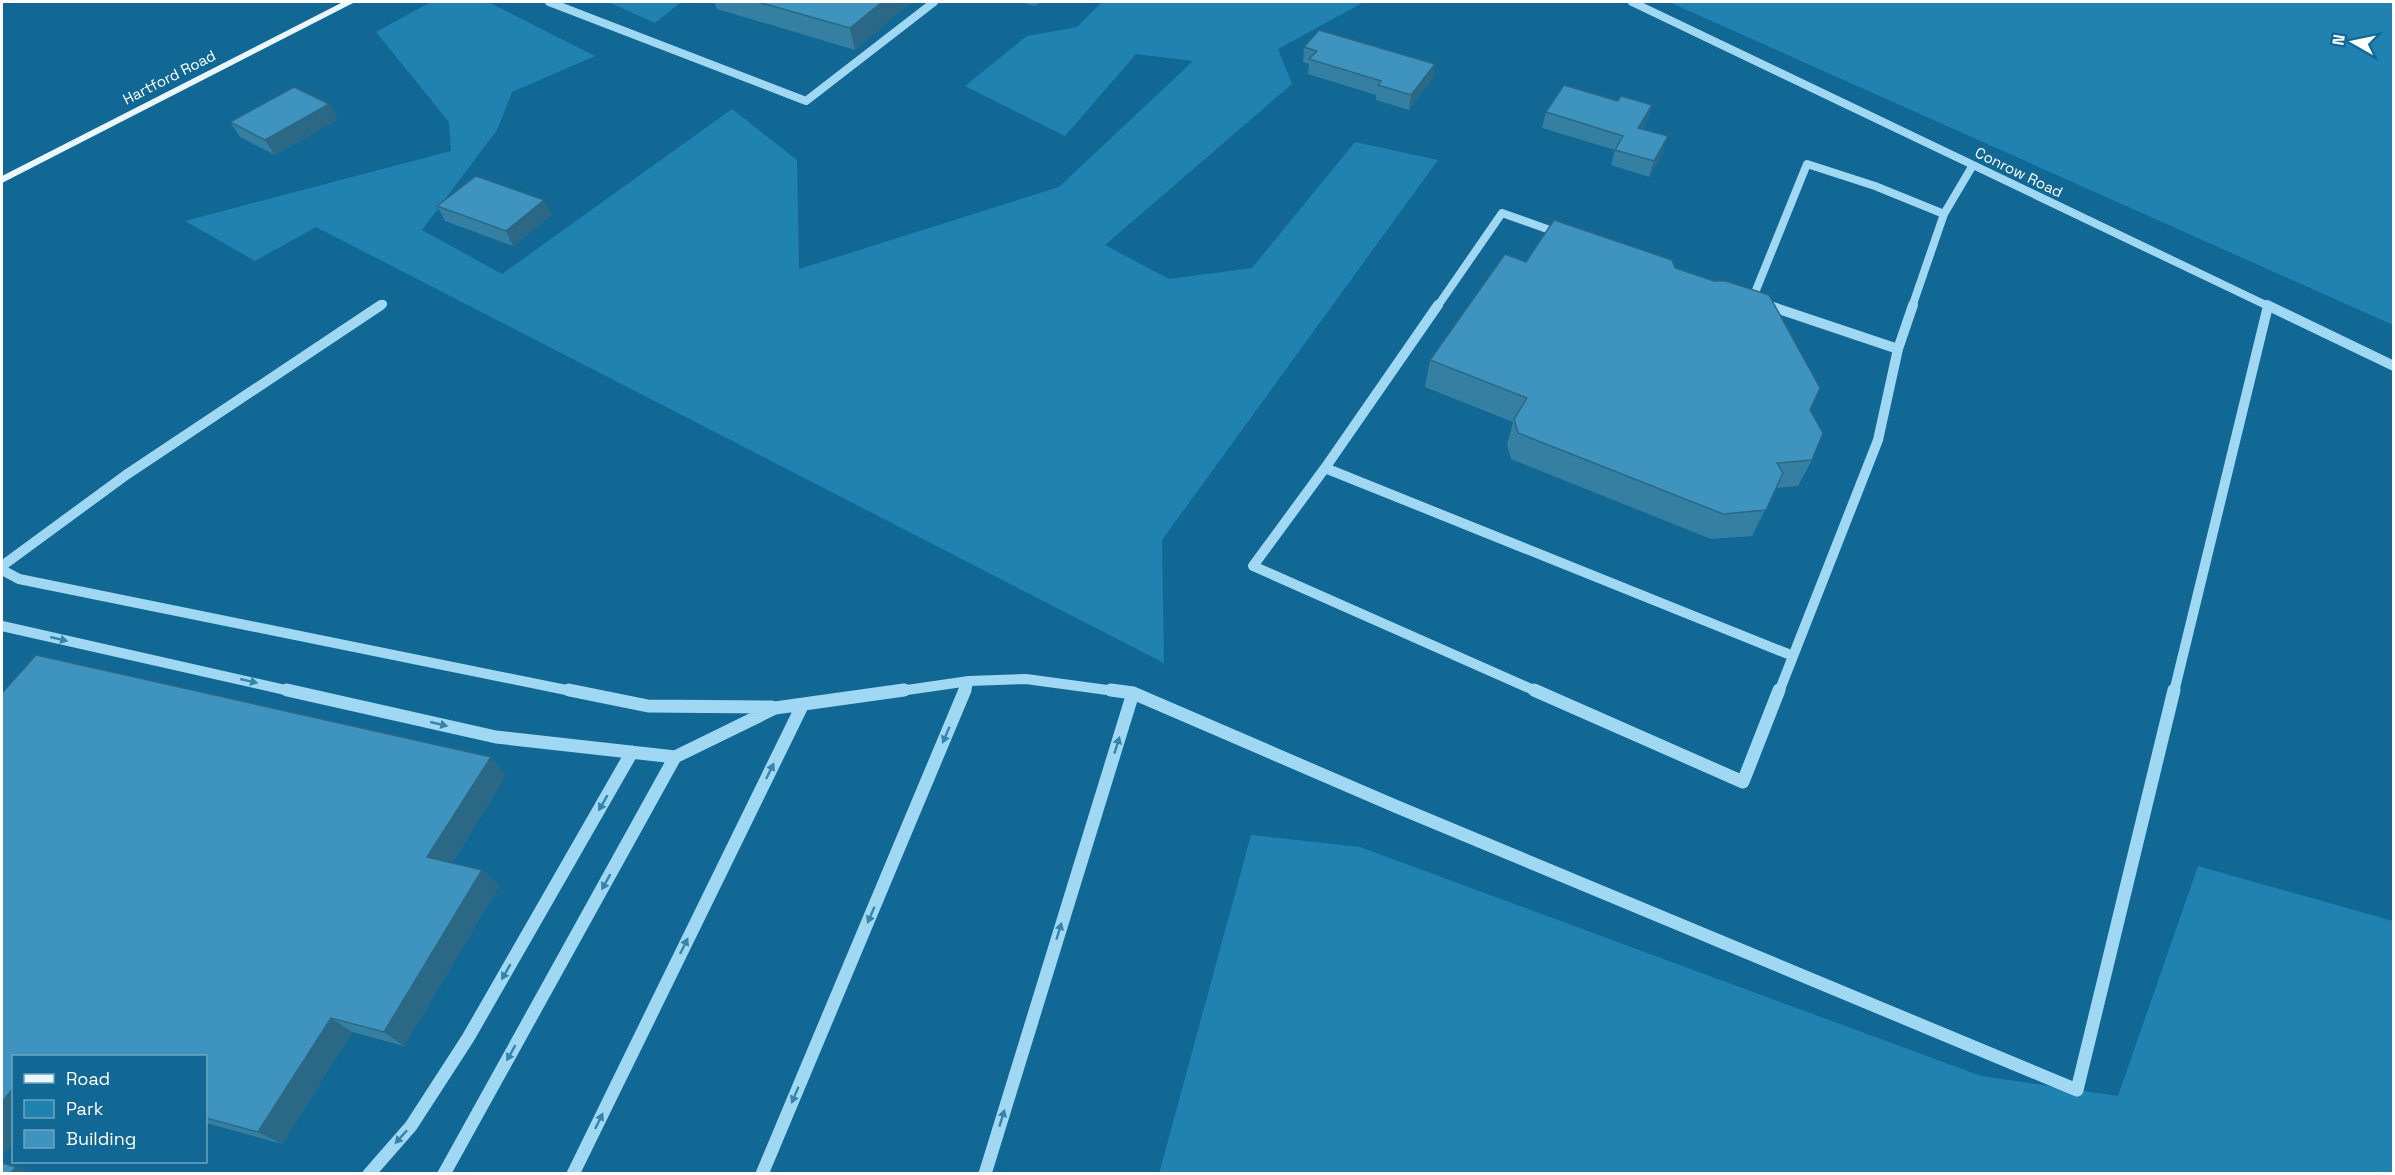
<svg xmlns="http://www.w3.org/2000/svg" width="2395" height="1175" font-family="'Space Grotesk',sans-serif">
<style>
.green{fill:#2082b1}
.lines{fill:none;stroke-linecap:round;stroke-linejoin:round}
.minor-far2{stroke:#a0d8f3;stroke-width:8}
.minor-far1{stroke:#a0d8f3;stroke-width:10}
.minor{stroke:#a0d8f3;stroke-width:13}
.major{fill:#ebf7ff;fill-rule:evenodd}
.wall{fill:#357fa3}
.shaded-wall{fill:#2b6885}
.building{fill:#3e94be;stroke:#2b6885;stroke-width:1.5}
.oneway{fill:#3584ac}
.labels{text-anchor:middle;dominant-baseline:central;stroke-width:4.5;stroke-linejoin:round;paint-order:stroke}
.far-street-label{font-size:15px;fill:#fff;stroke:#116894}
</style>
<rect width="100%" height="100%" fill="#116894"/>
<path class="green" d="M431,2h57l107,54 -83,36 -15,38 -75,100 80,44 230,-165 65,51 2,109 260,-82 134,-126 -57,-7 -71,82 -100,-50 62,-50 50,-9 25,-25h262l-86,47 14,35 -187,161 64,34 83,-11 103,-126 83,18 -276,380 2,123 -848,-436 -61,34 -70,-40 266,-70 -2,-29 -73,-90z
M608,2h73l-26,21z
M1669,2h724v323z
M1251,835l109,12 621,229 137,20 80,-230 195,55v252l-1234,1z"/>
<g class="lines">
<path class="minor-far2" d="M549,2l257,99 128,-99
M1632,2l638,305
M1944,214l29,-49
M379,307l4,-3
M1437,307l65,-94 59,21
M1772,307l-20,-7 55,-136 68,22 69,28
M1912,307l32,-93"/>
<path class="minor-far1" d="M1438,305l-113,163 -72,98 285,126
M1767,305l131,44 15,-44
M2267,305l127,61
M1325,468l468,188
M2,566l124,-91 255,-170
M2,570l17,9 557,113
M2,626l292,66
M893,692l76,-11 57,-2 96,13
M965,692l4,-11
M1779,692l99,-252 20,-91
M2174,692l94,-386"/>
<path class="minor" d="M287,690l209,47 179,20 100,-49 129,-18
M569,690l79,16 124,1
M1111,690l22,3 262,113 682,284 97,-400
M1534,690l209,92 36,-92
M369,1174l42,-48 57,-88 164,-286
M444,1174l231,-417
M573,1174l230,-470
M762,1174l203,-484
M985,1174l148,-481"/>
<path class="major" d="M343,2h12l-353,181v-7z"/>
</g>
<path class="wall" d="M714,2h197l-56,48 -138,-41z
M1020,2h20l-5,4z
M1304,47l131,17 -3,15 -23,31 -33,-10v-5l-68,-21 1,-10 -6,-2z
M1618,101l34,4 -5,15 -5,9 21,23 -14,25 -38,-12 4,-15 -73,-22 4,-16z
M338,119l-63,36 -35,-18 -10,-15z
M437,206l115,9 -39,31 -68,-25z
M1526,262l149,6 135,142 2,50 -14,26 -22,2 -24,48 -41,3 -200,-80 -4,-14 6,-23 -88,-35 5,-27z
M2,693l504,82 -54,88 30,7 17,16 -95,160 -52,-14 -70,112 -76,-21v-67h-192v84l-12,16z"/>
<path class="shaded-wall" d="M882,2h29l-56,48 -5,-22z
M1435,64l-3,15 -23,31 2,-15z
M329,104l9,15 -63,36 -10,-15z
M1652,105l-5,15 -14,23 5,-15z
M1668,136l-5,16 -14,25 5,-16z
M544,200l8,15 -39,31 -7,-15z
M491,757l15,18 -61,99 -18,-17z
M482,870l17,16 -95,160 -20,-14z
M331,1018l21,14 -70,112 -24,-12z
M14,1087v53l-12,16v-54z
M16,1167l18,6h-23z"/>
<path class="building" d="M758,2h124l-32,26z
M1319,30l116,34 -24,31 -33,-10 3,-4 -72,-22 8,-8 -13,-4z
M1564,85l54,16 3,-5 31,9 -14,23 30,8 -14,25 -39,-11 8,-14 -77,-24z
M294,87l35,17 -64,36 -35,-18z
M476,176l68,24 -38,31 -69,-25z
M1554,220l118,40 3,8 39,13h12l43,14 51,93 -10,22 13,23 -11,27 -35,3 6,10 -17,37 -43,4 -205,-81 -4,-14 13,-21 -97,-38 75,-106 21,8z
M36,655l455,102 -64,100 55,13 -98,162 -53,-14 -73,114 -52,-14v-62h-192v31l-12,15v-409z
M2,1163l14,4 -5,6h-9z"/>
<defs><path id="oneway-solid" d="M-6-.8H1V-3.2L6.5 0L1 3.2V.8H-6Z" transform="scale(1.5)"/></defs>
<g class="oneway">
<use href="#oneway-solid" transform="translate(59 639) rotate(13)"/>
<use href="#oneway-solid" transform="translate(249 681) rotate(13)"/>
<use href="#oneway-solid" transform="translate(439 724) rotate(13)"/>
<use href="#oneway-solid" transform="translate(946 735) rotate(113)"/>
<use href="#oneway-solid" transform="translate(1117 745) rotate(-73)"/>
<use href="#oneway-solid" transform="translate(770 771) rotate(-64)"/>
<use href="#oneway-solid" transform="translate(603 803) rotate(120)"/>
<use href="#oneway-solid" transform="translate(606 882) rotate(119)"/>
<use href="#oneway-solid" transform="translate(871 915) rotate(113)"/>
<use href="#oneway-solid" transform="translate(1059 931) rotate(-73)"/>
<use href="#oneway-solid" transform="translate(684 946) rotate(-64)"/>
<use href="#oneway-solid" transform="translate(506 972) rotate(120)"/>
<use href="#oneway-solid" transform="translate(511 1053) rotate(119)"/>
<use href="#oneway-solid" transform="translate(795 1095) rotate(113)"/>
<use href="#oneway-solid" transform="translate(1002 1118) rotate(-73)"/>
<use href="#oneway-solid" transform="translate(599 1121) rotate(-64)"/>
<use href="#oneway-solid" transform="translate(401 1137) rotate(132)"/>
</g>
<g class="labels">
<g class="far-street-label">
<text transform="translate(169 77) rotate(-27)">Hartford Road</text>
<text transform="translate(2019 172) rotate(26)">Conrow Road</text>
</g>
</g>
<rect width="2395" height="1175" fill="none" stroke="#ffffff" stroke-width="6"/>
<rect x="12" y="1055" width="195" height="108" fill="#116894" stroke="#70a4bf" stroke-width="1.5"/>
<rect x="24" y="1074" width="30" height="9" fill="#ebf7ff" stroke="#70a4bf" stroke-width="1.5"/>
<text x="66" y="1085" font-size="18" fill="#ffffff">Road</text>
<rect x="24" y="1100" width="30" height="18" fill="#2082b1" stroke="#70a4bf" stroke-width="1.5"/>
<text x="66" y="1115" font-size="18" fill="#ffffff">Park</text>
<rect x="24" y="1130" width="30" height="18" fill="#3e94be" stroke="#70a4bf" stroke-width="1.5"/>
<text x="66" y="1145" font-size="18" fill="#ffffff">Building</text>
<g transform="translate(2353 42) rotate(279)" stroke="#116894" stroke-width="4.5" paint-order="stroke">
<path d="M0-4.5L10 22L0 15L-10 22Z" fill="#ffffff"/>
<text y="-9" font-size="16" font-weight="bold" text-anchor="middle" fill="#ffffff">N</text>
</g>
</svg>
